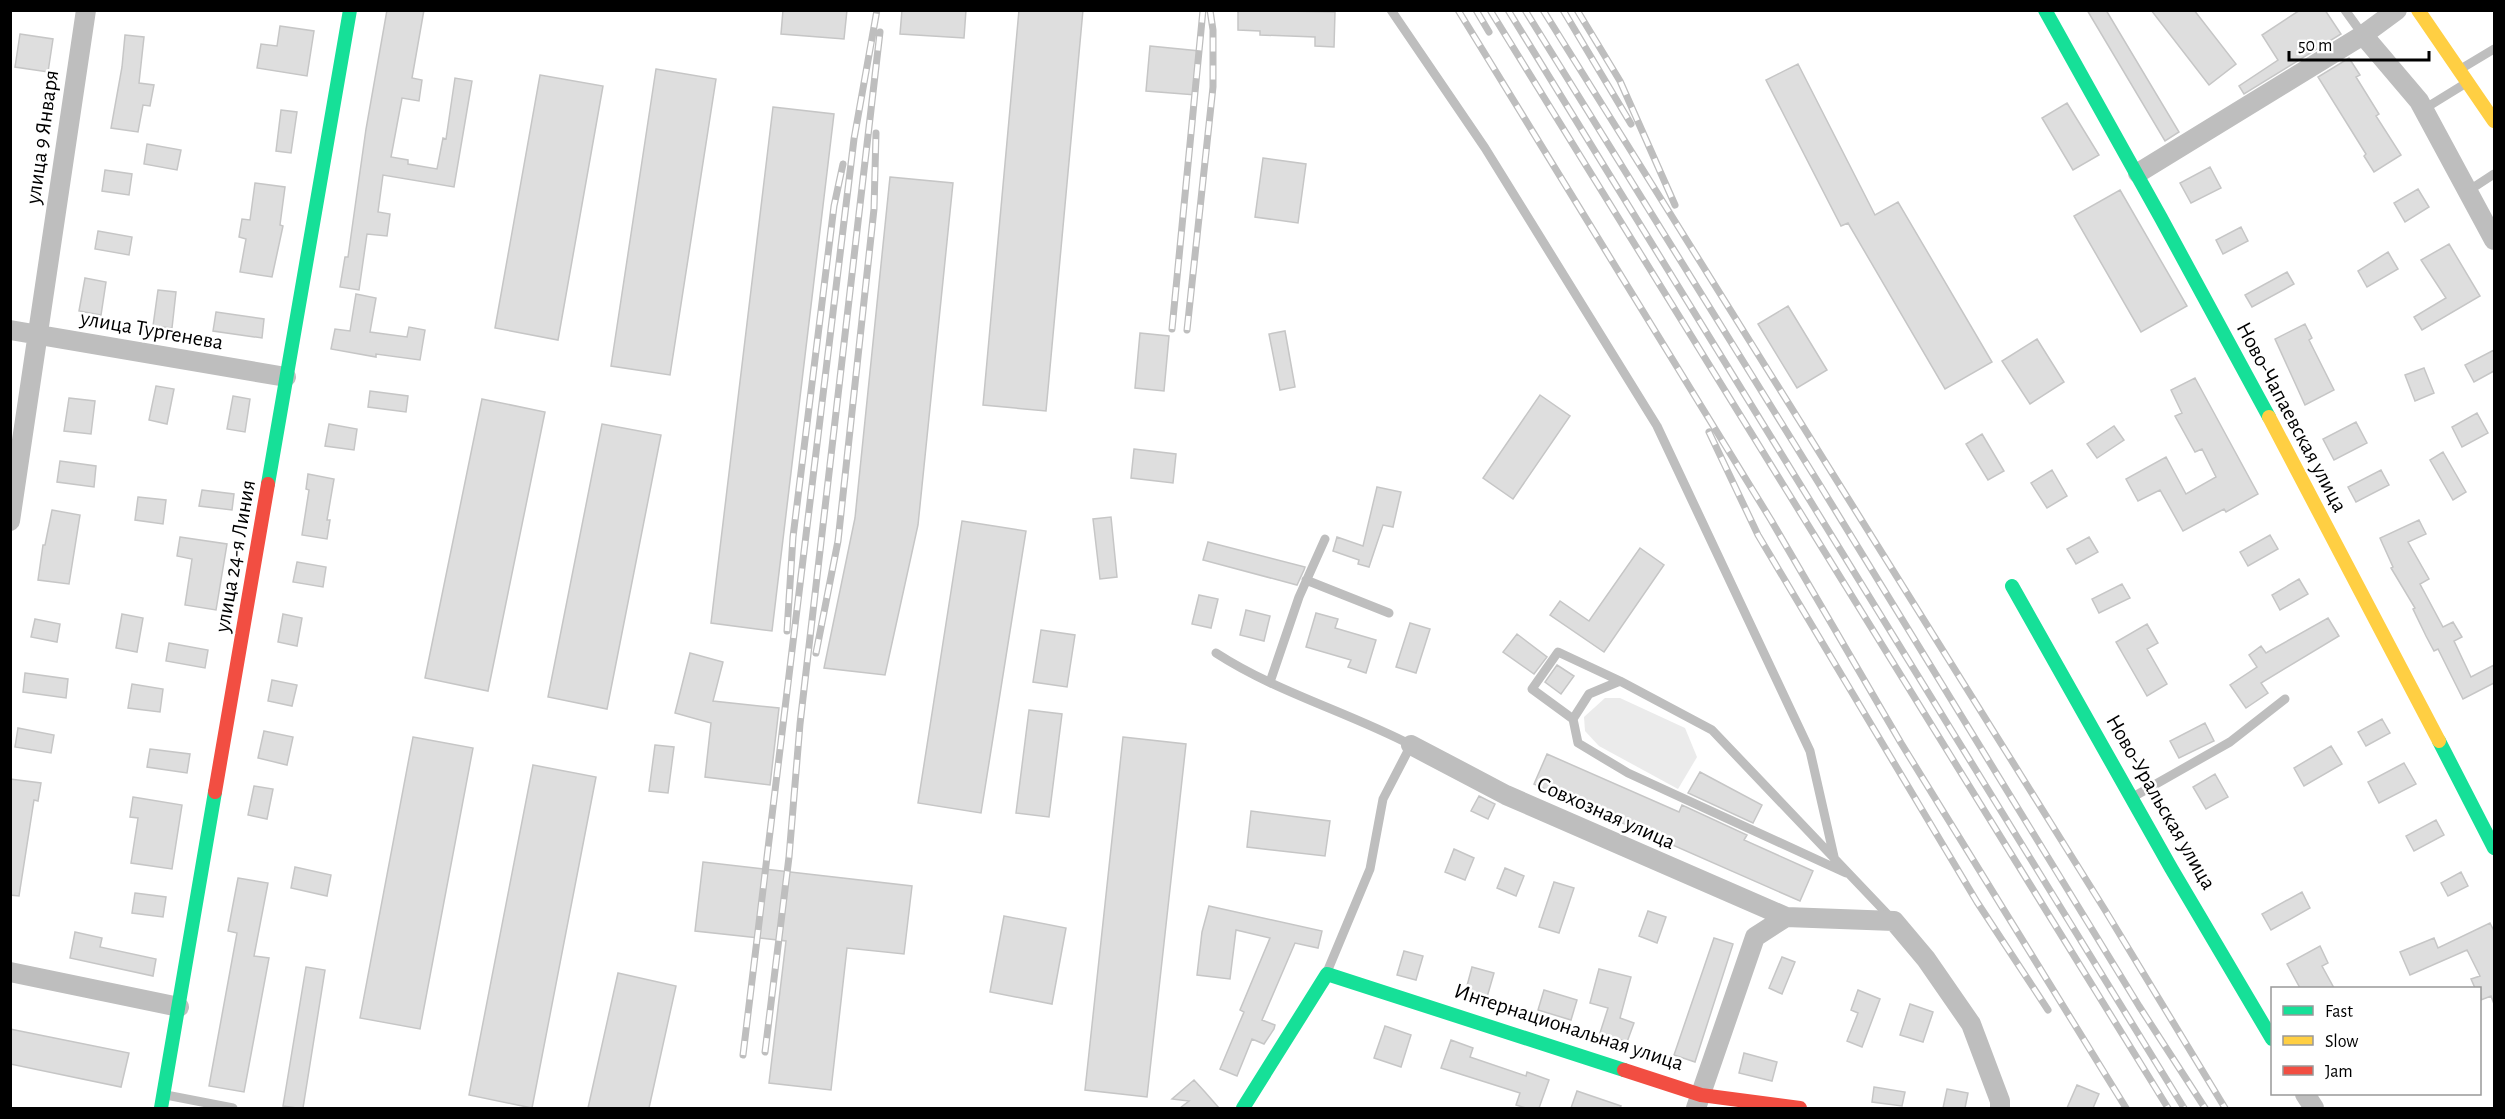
<svg xmlns="http://www.w3.org/2000/svg" width="2505" height="1119" font-family="'Alegreya Sans',sans-serif">
<style>
.green{fill:#ebebeb}
.building{fill:#dedede;stroke:#c6c6c6;stroke-width:1.5}
.lines{fill:none;stroke-linecap:round;stroke-linejoin:round}
.lane{stroke:#bebebe;stroke-width:9}
.street{stroke:#bebebe;stroke-width:20}
.fast{stroke:#16e098;stroke-width:14}
.slow{stroke:#ffcf43;stroke-width:14}
.jam{stroke:#f24e42;stroke-width:14}
.rail-casing{stroke:#bebebe;stroke-width:7}
.rail{stroke:#fff;stroke-width:4.5;stroke-dasharray:14;stroke-linecap:butt}
.labels{text-anchor:middle;dominant-baseline:central;stroke-width:5;stroke-linejoin:round;paint-order:stroke}
.street-label{font-size:22px;fill:#000;stroke:#fff}
</style>
<rect width="100%" height="100%" fill="#fff"/>
<path class="green" d="M1605,698h15l65,30 12,29 -19,32 -79,-43 -14,-15 -1,-14z"/>
<path class="building" d="M387,10h37l-12,68 10,2 -3,21 -17,-3 -11,59 17,3v4l29,5 6,-31 3,1 9,-61 17,3 -18,106 -71,-12 -5,37 12,2 -3,22 -20,-2 -8,56 -19,-3 5,-30h3l18,-128z
M783,10h64l-3,29 -63,-5z
M902,10h64l-2,28 -64,-4z
M1019,10h64l-37,401 -63,-6z
M1238,10l97,2 -1,35 -19,-1v-9l-55,-2v-4l-22,-1z
M2087,10h19l73,122 -14,9z
M2151,10h43l42,54 -27,21z
M2300,10h25l16,24 -97,60 -5,-8 39,-26 -16,-25z
M280,26l34,5 -7,45 -50,-8 4,-24 16,2z
M20,34l33,5 -5,33 -33,-5z
M125,35l19,2 -5,46 15,2 -4,21 -7,-1 -5,27 -27,-4 11,-61z
M1150,46l50,5 -4,44 -50,-4z
M2349,58l11,17 -4,2 23,37 -3,2 25,39 -27,17 -10,-16 2,-2 -48,-77z
M1798,64l77,151 23,-13 94,160 -47,27 -97,-166 -7,3 -75,-146z
M656,69l60,10 -46,296 -59,-9z
M540,75l63,11 -45,254 -63,-12z
M2067,103l32,52 -26,15 -31,-52z
M773,107l61,7 -62,517 -61,-8z
M281,110l16,2 -6,41 -15,-2z
M147,144l34,6 -4,20 -33,-6z
M1263,158l43,6 -8,59 -43,-6z
M2210,167l11,21 -30,15 -11,-20z
M105,170l27,4 -3,21 -27,-4z
M890,177l63,6 -35,342 -33,150 -61,-7 31,-150z
M255,183l30,4 -5,38 3,1 -11,51 -32,-5 6,-33 -7,-2 3,-18 8,1z
M2418,189l11,18 -24,15 -11,-19z
M2120,190l67,116 -46,26 -67,-116z
M2241,227l7,14 -25,13 -7,-14z
M98,231l34,6 -3,18 -34,-6z
M2449,244l31,52 -58,34 -8,-13 32,-19 -25,-38z
M2388,252l10,17 -31,18 -9,-16z
M2287,272l7,12 -42,23 -7,-12z
M85,278l21,4 -5,33 -22,-4z
M158,290l18,2 -4,36 -19,-2z
M356,294l20,4 -6,34 37,5 2,-10 16,3 -5,30 -44,-6v3l-45,-8 4,-20 15,2z
M1788,306l39,64 -30,18 -39,-64z
M216,312l48,7 -2,19 -49,-7z
M2305,324l7,14 -3,2 25,50 -29,15 -30,-66z
M1285,331l10,56 -15,3 -11,-56z
M1140,333l29,3 -5,55 -29,-3z
M2037,339l27,43 -34,22 -28,-43z
M2494,350v21l-20,11 -9,-17z
M2424,368l10,25 -19,8 -10,-26z
M2195,378l63,116 -32,18 -2,-3 -41,22 -23,-41 -22,11 -12,-22 40,-22 20,37 30,-17 -14,-28 -7,3 -20,-36 7,-3 -11,-23z
M156,386l18,3 -7,35 -18,-4z
M370,391l38,5 -2,16 -38,-5z
M1540,395l30,21 -57,83 -30,-21z
M233,396l17,3 -5,33 -18,-3z
M69,398l26,3 -4,33 -27,-3z
M482,399l63,13 -57,279 -63,-13z
M2477,413l11,20 -26,14 -10,-20z
M2356,422l11,21 -33,17 -11,-21z
M329,424l28,5 -3,21 -29,-4z
M602,424l59,11 -54,274 -59,-12z
M2114,426l10,14 -27,18 -10,-14z
M1982,434l22,37 -16,9 -22,-36z
M1134,449l42,5 -3,29 -42,-5z
M2443,452l23,40 -13,8 -23,-40z
M60,461l36,5 -2,21 -37,-5z
M2052,470l15,26 -20,12 -16,-25z
M2381,470l8,15 -33,17 -8,-15z
M308,474l26,5 -7,41h3l-3,19 -25,-4 7,-45 -3,-1z
M1377,487l24,5 -8,35 -10,-2 -14,42 -11,-3 1,-4 -26,-9 4,-14 26,9z
M202,490l32,4 -2,16 -33,-4z
M138,497l28,3 -3,24 -28,-4z
M52,510l28,5 -11,69 -31,-4 5,-35h2z
M1111,517l6,60 -17,2 -7,-60z
M2419,520l7,14 -18,8 21,37 -9,5 23,43 10,-5 9,15 -8,4 17,36 23,-12v18l-31,16 -25,-50 -4,2 -8,-15 -13,-27 2,-1 -24,-40 2,-1 -13,-29z
M962,521l64,10 -45,282 -63,-10z
M2270,535l8,14 -30,17 -8,-14z
M180,537l47,7 -11,66 -31,-5 7,-46 -15,-3z
M2089,537l9,15 -22,12 -9,-15z
M1208,542l97,25 -1,3 -7,15 -94,-25z
M1640,548l24,17 -60,87 -54,-37 10,-14 29,20z
M297,562l29,5 -3,20 -30,-5z
M2299,579l9,15 -28,16 -8,-15z
M2122,584l8,14 -31,15 -7,-14z
M1199,595l19,4 -7,29 -19,-4z
M1246,610l24,6 -6,25 -24,-6z
M1316,613l22,6 -3,9 41,12 -10,33 -18,-6 3,-7 -45,-13z
M122,614l21,4 -6,34 -21,-4z
M283,614l19,4 -5,28 -19,-4z
M2328,618l11,18 -78,47 7,10 -22,15 -16,-23 27,-18 -8,-12 12,-9 5,7z
M35,619l25,5 -3,18 -26,-5z
M1410,623l20,6 -14,44 -20,-6z
M2147,624l11,19 -11,6 20,35 -20,12 -31,-54z
M1041,630l34,5 -8,52 -34,-5z
M1517,634l30,23 -13,17 -31,-22z
M169,643l39,7 -3,18 -39,-7z
M690,653l33,9 -10,39 66,7 -9,77 -65,-8 6,-54 -36,-10z
M1557,665l17,11 -13,18 -16,-12z
M25,673l43,6 -2,19 -43,-6z
M272,680l25,5 -5,21 -24,-5z
M132,684l31,5 -3,23 -32,-4z
M1029,710l33,4 -13,103 -33,-4z
M2382,719l8,14 -24,13 -8,-14z
M2205,723l9,18 -35,17 -9,-17z
M18,728l36,7 -3,18 -36,-6z
M264,731l29,6 -6,28 -29,-7z
M413,737l60,11 -53,281 -60,-11z
M1123,737l63,7 -39,353 -62,-7z
M655,745l19,2 -6,46 -19,-2z
M2331,746l11,18 -38,22 -10,-18z
M150,749l40,5 -3,19 -40,-6z
M1547,754l132,58 3,-7 65,30 -3,5 69,31 -13,30 -266,-117z
M2404,763l12,21 -37,19 -11,-21z
M533,765l63,12 -64,331 -63,-13z
M1700,772l62,33 -9,18 -65,-30z
M2215,774l13,23 -22,12 -13,-22z
M10,779l31,4 -3,18 -4,-1 -15,96 -9,-1z
M254,786l19,3 -6,30 -19,-4z
M1479,796l16,8 -7,15 -17,-8z
M133,797l49,8 -10,64 -41,-6 7,-45 -8,-1z
M1251,811l79,10 -5,35 -78,-9z
M2436,820l8,15 -30,16 -8,-15z
M1454,849l20,9 -9,22 -20,-8z
M703,862l209,24 -8,68 -57,-6 -16,142 -62,-7 17,-142 -91,-10z
M295,867l36,8 -4,21 -36,-8z
M1505,868l19,8 -8,20 -19,-8z
M2461,872l7,14 -20,10 -7,-13z
M238,878l30,5 -14,73 15,2 -25,134 -35,-6 28,-153 -9,-2z
M1554,882l20,6 -15,45 -20,-6z
M2302,892l8,16 -39,22 -9,-16z
M135,893l31,4 -3,20 -31,-4z
M1209,906l113,25 -4,17 -23,-5 -33,77 13,5 -1,4 -10,15 -12,-5 -15,37 -17,-7 24,-57 -4,-2 30,-72 -34,-8 -6,49 -33,-4 5,-43z
M1648,911l18,6 -9,26 -18,-7z
M1004,916l62,12 -14,76 -62,-12z
M2490,923l4,8v73l-3,-8 -10,4 -1,-12h-5l-4,-9 9,-3 -13,-26 -57,25 -10,-23 34,-14 4,10z
M75,932l27,6 -2,9 56,12 -3,17 -83,-18z
M1714,938l19,6 -38,118 -21,-7z
M2320,946l8,17 -6,3 12,22h-34l-13,-24z
M1404,951l19,5 -7,24 -19,-5z
M1782,957l13,5 -13,32 -13,-6z
M306,967l19,3 -22,138h-6l-14,-2z
M1472,967l22,6 -9,31 -21,-7z
M1599,969l32,8 -11,41 14,5 -7,19 -27,-9 8,-25 -18,-5z
M618,973l58,13 -27,122h-61z
M1544,990l33,10 -6,20 -33,-10z
M1858,990l22,9 -18,48 -15,-6 11,-28 -7,-3z
M1910,1004l23,8 -10,30 -23,-7z
M1385,1026l26,9 -10,32 -27,-9z
M10,1029l119,24 -8,34 -111,-23z
M1451,1040l22,8 -3,9 56,19 1,-4 22,8 -10,28h-13l-10,-3 4,-12 -79,-25z
M1744,1053l33,9 -5,19 -33,-8z
M1194,1080l11,12 14,16h-39l9,-7 -17,-2z
M2077,1085l22,9 -6,14h-26z
M1874,1087l31,5 -3,14 -30,-4z
M1947,1089l21,4 -3,15h-22z
M1577,1091l44,15 -1,2h-49z"/>
<g class="lines">
<path class="lane" d="M1391,10l94,138 172,278 153,325 25,110
M2345,10l18,25
M2464,67l30,-18
M2424,109l39,-24
M2468,191l26,-17
M1306,580l83,33
M1216,653c60,39 132,59 195,92l-28,54 -13,70 -43,103
M1270,682l29,-85 26,-58
M1573,719l-41,-30 26,-37 62,29
M2133,797l97,-55 55,-43
M1846,873l-218,-100 -50,-30 -5,-24 16,-25 31,-13 92,49 180,189
M166,1095l67,13"/>
<path class="street" d="M2363,35l56,66 75,139
M2138,173l225,-138 34,-25
M10,330l276,47
M10,521l76,-511
M1411,745l95,50 280,122
M10,972l169,35
M2305,1094l9,14
M1696,1108l59,-171 31,-20 108,4 32,38 45,65 29,77v7"/>
<path class="fast" d="M2045,10l116,208 108,199
M268,484l82,-474
M2012,586l159,282 101,171
M2439,741l55,107
M161,1108l54,-316
M1243,1108l84,-134 297,96"/>
<path class="slow" d="M2418,10l76,111
M2269,417l170,324"/>
<path class="jam" d="M215,792l53,-308
M1624,1070l77,25 99,13"/>
<g class="rail-casing">
<path id="rail" d="M1458,10l313,510 130,223 225,365
M1476,10l13,22
M1490,10l678,1098
M1508,10l676,1098
M1525,10l293,472 321,524 66,102
M1543,10l562,900 120,198
M1563,10l68,114
M1577,10l43,71 55,124
M1172,329l31,-319
M1187,330l26,-243v-57l-3,-20
M1709,432l49,103 219,367 71,108
M787,631l6,-94 41,-331 9,-42
M816,653l22,-112 36,-332 2,-76
M765,1052l24,-195 11,-133 80,-692
M743,1055l111,-916 23,-129"/>
</g>
<use href="#rail" class="rail"/>
</g>
<g class="labels">
<g class="street-label">
<text transform="translate(42 137) rotate(-82)">улица 9 Января</text>
<text transform="translate(152 330) rotate(10)">улица Тургенева</text>
<text transform="translate(2292 417) rotate(62)">Ново-Чапаевская улица</text>
<text transform="translate(235 556) rotate(-80)">улица 24-я Линия</text>
<text transform="translate(2161 802) rotate(60)">Ново-Уральская улица</text>
<text transform="translate(1606 813) rotate(24)">Совхозная улица</text>
<text transform="translate(1569 1027) rotate(18)">Интернациональная улица</text>
</g>
</g>
<rect width="2505" height="1119" fill="none" stroke="#000000" stroke-width="24"/>
<rect x="2271" y="987" width="210" height="108" fill="#ffffff" stroke="#999999" stroke-width="1.5"/>
<rect x="2283" y="1006" width="30" height="9" fill="#16e098" stroke="#999999" stroke-width="1.5"/>
<text x="2325" y="1017" font-size="18" fill="#000000">Fast</text>
<rect x="2283" y="1036" width="30" height="9" fill="#ffcf43" stroke="#999999" stroke-width="1.5"/>
<text x="2325" y="1047" font-size="18" fill="#000000">Slow</text>
<rect x="2283" y="1066" width="30" height="9" fill="#f24e42" stroke="#999999" stroke-width="1.5"/>
<text x="2325" y="1077" font-size="18" fill="#000000">Jam</text>
<path d="M2289 51v9h140v-9" fill="none" stroke="#000000" stroke-width="3"/>
<text x="2298" y="51" font-size="18" fill="#000000" stroke="#ffffff" stroke-width="4.5" paint-order="stroke">50 m</text>
</svg>
